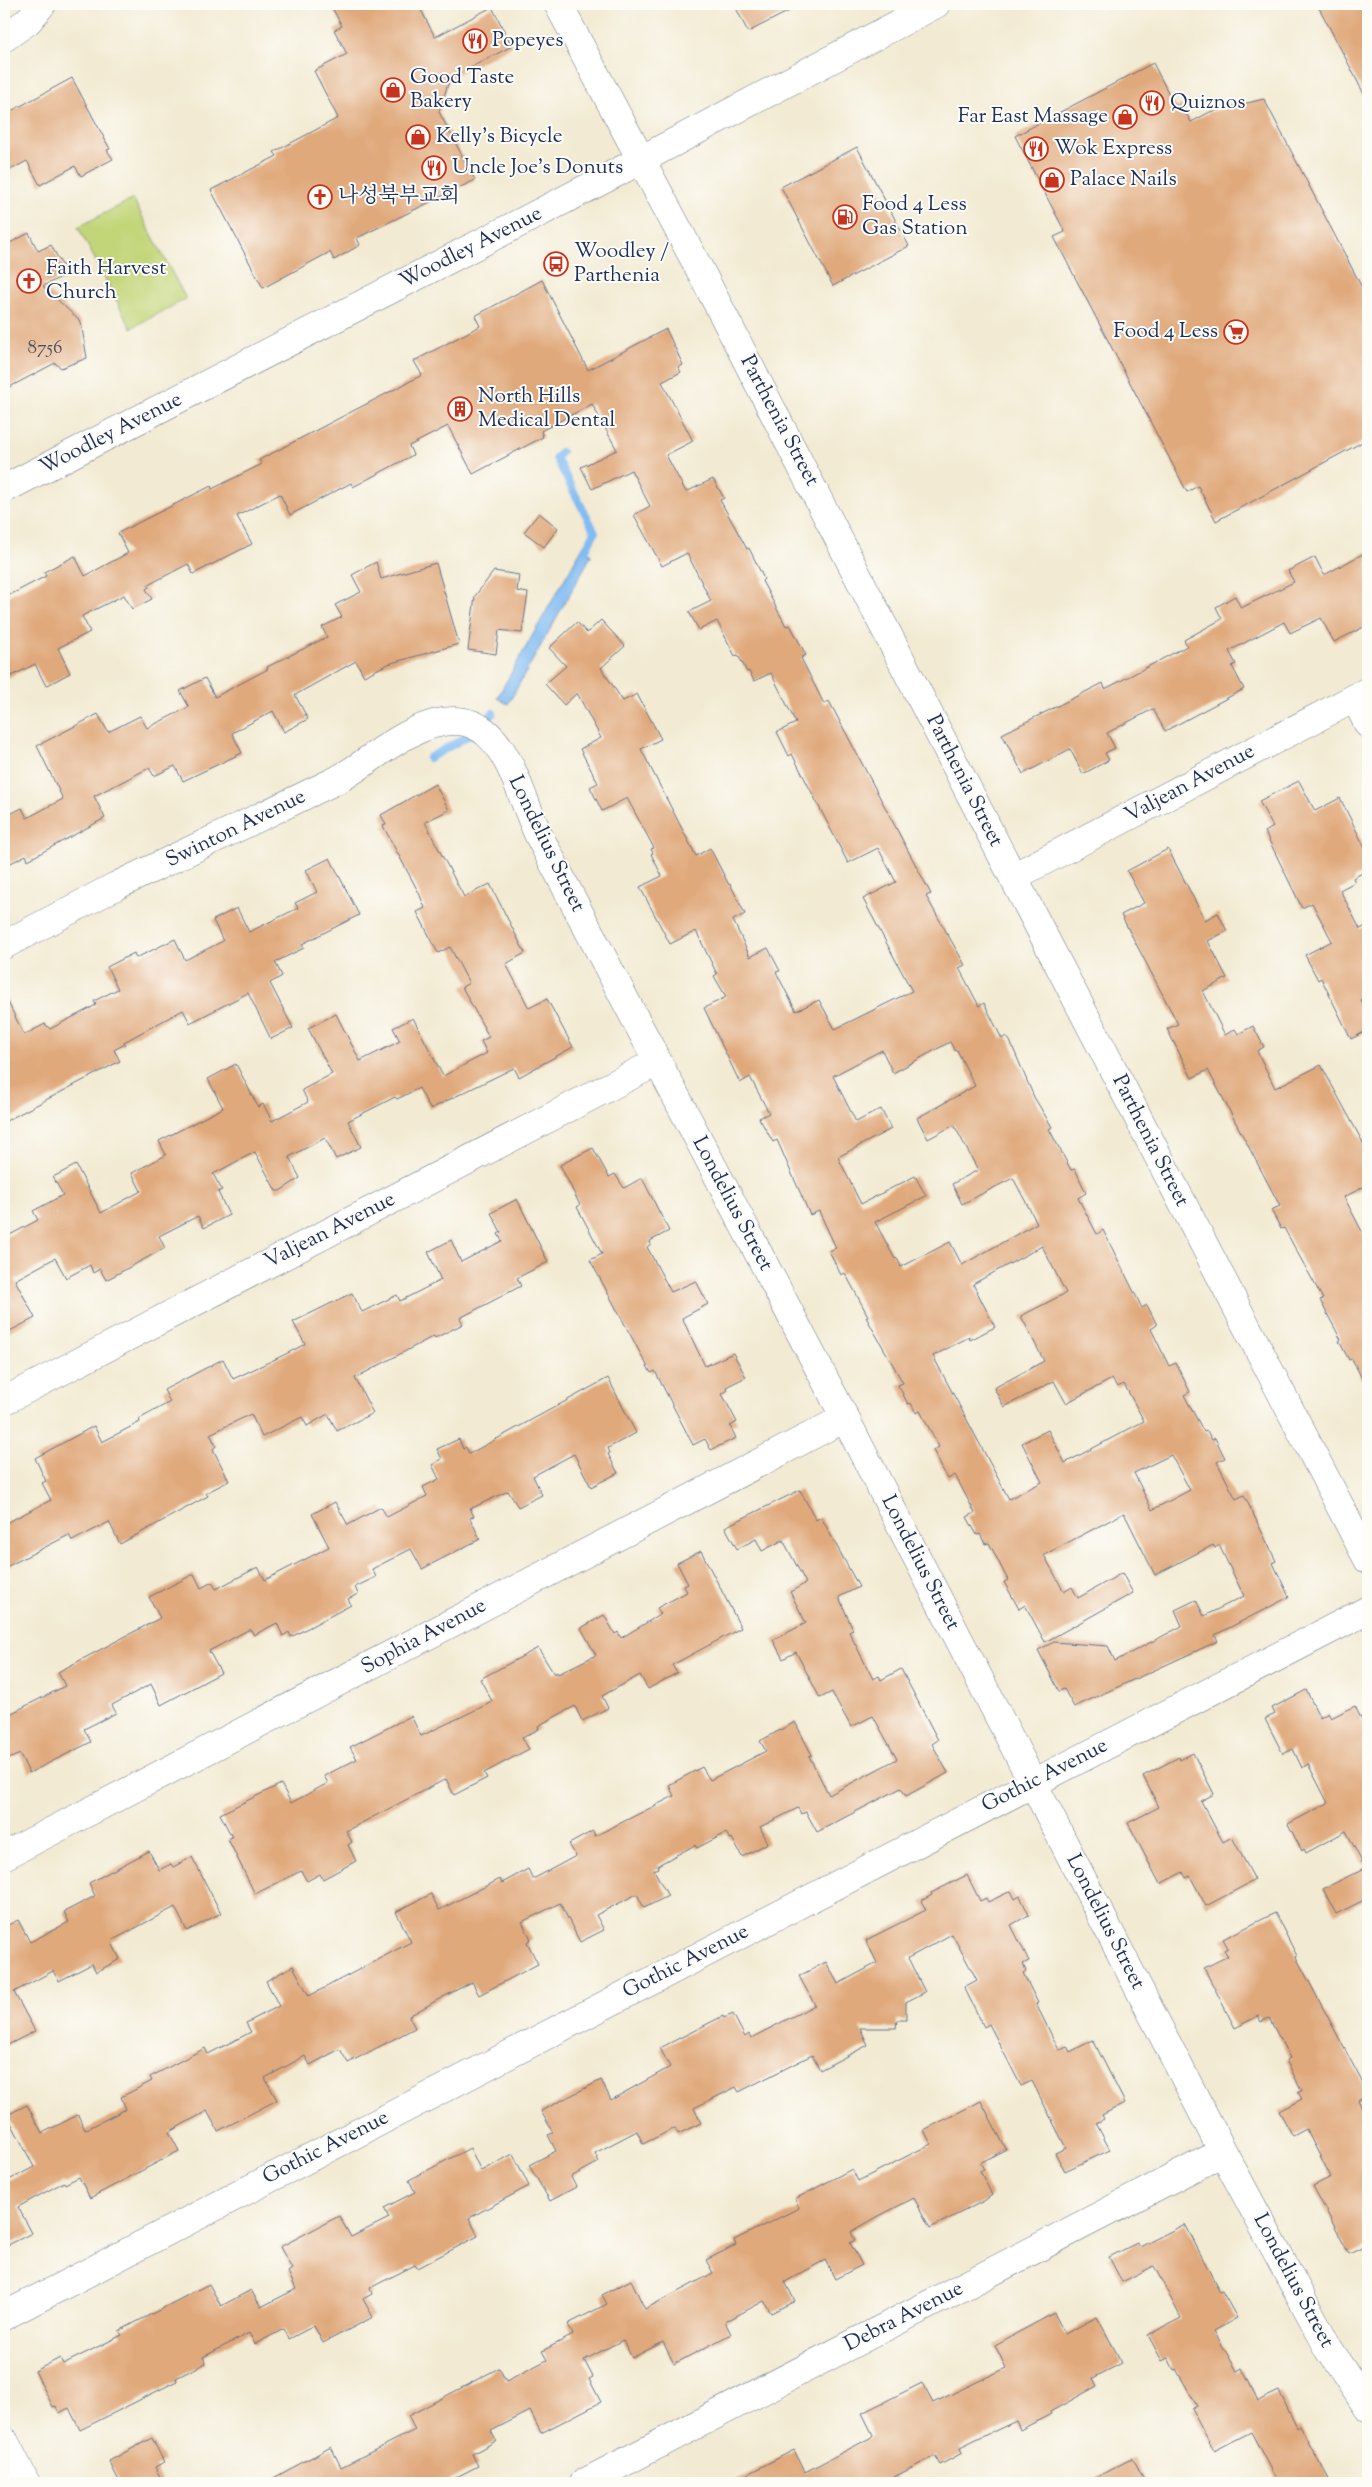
<svg xmlns="http://www.w3.org/2000/svg" width="1372" height="2487" font-family="'Sorts Mill Goudy','Noto Serif KR',serif">
<style>
.green{fill:#c2d578;stroke:#6e826b}
.water{fill:#82bcf3;stroke:#4e76a8}
.lines{fill:none;stroke-linecap:round;stroke-linejoin:round}
.stream{stroke:#82bcf3;stroke-width:8}
.building{fill:#e0a97b;fill-rule:evenodd}
.minor-casing{stroke:#667087;stroke-width:29}
.major-casing{stroke:#667087;stroke-width:29}
.minor{stroke:#fff;stroke-width:28}
.major{stroke:#fff;stroke-width:28}
.labels{text-anchor:middle;dominant-baseline:central;stroke-width:4;stroke-linejoin:round;paint-order:stroke}
.number-label{font-size:19px;fill:#4c4e65}
.poi-label{font-size:21px;fill:#1b2f5e;stroke:#fdfcf7;text-anchor:start}
.street-label{font-size:21px;fill:#1b2f5e;stroke:#fdfcf7}
</style>
<rect width="100%" height="100%" fill="#fdfcf7"/>
<filter id="ink" filterUnits="userSpaceOnUse"><feTurbulence type="fractalNoise" baseFrequency=".02" numOctaves="2"/><feDisplacementMap in="SourceGraphic" scale="10" xChannelSelector="R" yChannelSelector="G"/><feConvolveMatrix kernelMatrix="1 2 1 2 8 2 1 2 1" color-interpolation-filters="sRGB"/></filter>
<filter id="wash" filterUnits="userSpaceOnUse"><feTurbulence type="fractalNoise" baseFrequency=".0096" numOctaves="4" result="noise"/><feDisplacementMap in="SourceGraphic" scale="20" xChannelSelector="R" yChannelSelector="G"/><feGaussianBlur stdDeviation="1.12" result="paint"/><feColorMatrix in="noise" values="0 0 0 0 0 0 0 0 0 0 0 0 0 0 0 0 0 1.4 0 .05"/><feComposite in="paint" operator="in"/></filter>
<g filter="url(#wash)">
<rect width="100%" height="100%" fill="#f2ead2"/>
<path class="green" d="M133,199l53,100 -55,29 -53,-101z"/>
<path class="water" d="M585,543l6,13 -83,148 -11,-6z"/>
<g class="lines">
<path class="stream" d="M561,452l-5,6 39,74 -12,23
M483,724l10,-11
M429,758l46,-26"/>
</g>
<g id="blocks">
<path class="building" d="M330,4h88l17,33 57,-30 20,39 -62,32 -11,34 36,68 -118,58 3,7 -26,15 -4,-8 -67,36 -52,-98 66,-34 -3,-4 64,-34 -24,-47 33,-17 -13,-24 8,-4z
M734,4h69l-55,28z
M1317,4h51v98l-22,-43z
M1153,63l23,45 5,-3 10,17 19,-10 54,-13 104,200v140l-152,82 -18,-35 -11,6 -133,-255 11,-5 -50,-96z
M72,78l38,71 -3,1 6,9 -32,17 -6,-10 -35,19 -13,-24 -23,12v-58z
M857,147l52,99 -76,40 -52,-99z
M29,233l9,18 13,-6 16,29 -24,12 38,36 6,36 -26,10 -6,-5 -51,27v-144z
M542,280l46,90 78,-41 17,36 -5,2 3,5 -19,10 31,59 -27,14 20,37 27,-13 11,19 -4,2 27,49 2,-1 15,31 -2,2 24,45 4,-1 16,30 -5,3 23,46 5,-3 102,193 -5,2 39,69 -6,3 20,38 5,-3 18,36 4,-3 4,5 24,56 18,30 -3,2 22,41 4,-1 11,24 -8,5 19,36 6,-4 39,78 5,-3 10,20 -6,4 18,37 7,-3 14,29 -6,3 20,37 3,-1 5,9 3,-2 10,20 -8,4 19,37 8,-4 32,66 -3,2 16,34 -74,38 3,6 -144,66 -10,-18 -5,2 -21,-41 16,-8 54,4 7,15 67,-35 -7,-16 21,-10 8,16 40,-20 -25,-51 -4,3 -2,-3 -58,30 -31,-62 -80,42 20,37 8,-5 6,11 44,-25 11,20 -88,49 -20,-37 -6,4 -15,-27 4,-2 -19,-37 -4,1 -5,-10 -3,1 -10,-18 8,-4 -20,-38 -7,4 -5,-9 -10,-20 6,-3 -19,-36 -4,2 -5,-10 -3,1 -10,-19 5,-2 -37,-66 2,-1 -23,-43 -4,2 -12,-24 7,-3 -17,-37 -9,4 -33,-75 -4,2 -14,-24 10,-5 -19,-36 -10,6 -36,-75 22,-11 -12,-21 3,-2 -21,-43 -26,13 -30,-57 22,-11 -11,-22 2,-1 -2,-4 3,-1 -27,-50 -25,13 -12,-24 8,-4 -18,-34 21,-11 -24,-45 -13,12 -19,-21 21,-18 -17,-18 28,-26 10,11 14,-13 24,26 -24,22 22,33 14,-7 24,45 -20,10 55,107 14,-8 19,37 1,-1 15,30 -12,6 17,37 18,-9 12,23 -4,1 20,39 23,-11 16,29 77,-38 -49,-92 33,-17 -18,-34 -30,15 -56,-109 -3,2 -12,-24 19,-9 -25,-50 -17,8 -5,-10 -2,1 -9,-17 -3,1 -18,-35 -18,9 -10,-18 22,-11 -24,-48 -25,13 -28,-51 16,-9 -19,-36 -39,19 -11,-22 36,-17 -25,-46 -51,27 2,6 -70,37 -25,-48 -39,20 4,9 -60,32 -2,-4 -61,32 -10,-21 -43,22 15,28 -59,30 -5,-10 -40,21 1,2 -3,2 6,10 -20,10 -8,-14 -42,21 8,16 -32,16 12,25 -24,13 -11,-22 -31,16v-82l42,-22 -2,-4 31,-16 10,20 43,-23 -10,-20 93,-47 1,3 50,-25 -3,-4 163,-85 -8,-14 66,-35 -5,-10zM950,1042l5,9 2,-1 18,36 -58,32 11,21 26,-14 24,45 -26,14 10,20 51,-26 24,45 -75,42 -12,-23 -49,25 -4,-9 -2,1 -20,-37 51,-26 -11,-20 -54,28 -23,-47 53,-28 -10,-20 -25,13 -23,-46 49,-26 11,23zM1042,1246l24,47 -45,23 23,45 -50,27 10,19 50,-26 12,22 46,-24 5,8 7,-3 20,37 -79,42 -17,-33 -26,13 20,39 -33,17 -76,-143 36,-19 1,3 25,-13 -22,-43zM1171,1455l19,35 -38,20 -18,-37z
M539,513l19,15 -14,19 -20,-15z
M1368,551v74l-34,17 -13,-24 -31,15 -6,-11 -55,29 7,13 -4,2 12,23 -79,42 -12,-22 -46,24 8,15 -10,5 4,7 -26,14 -13,-25 -47,25 -21,-40 101,-51 2,6 82,-43 -3,-6 38,-21 -6,-12 19,-11 6,12 53,-26 -6,-11 27,-14 9,18z
M376,562l5,17 55,-16 23,81 -71,20 -24,12 -8,-15 -61,34 13,24 -24,13 -11,-21 -41,22 10,20 -59,28 -8,-15 -21,10 -5,-8 -55,28 11,22 -77,42 -2,-5 -15,8 -7,-13v-33l18,-9 5,10 36,-19 -26,-53 61,-32 10,18 32,-16 7,12 42,-21 -9,-16 25,-13 10,19 53,-28 -1,-2 60,-30 -5,-10 20,-10 -7,-12 26,-13 -9,-17z
M494,571l25,4 -2,16 11,2 -6,40 -23,-3 -3,24 -28,-4 7,-54z
M1299,781l16,30 25,-13 28,56v16l-15,8 2,4 -15,8 20,39 8,-4v71l-7,4 7,14v16l-17,9 -30,-61 -3,2 -13,-25 27,-14 -20,-38 -10,5 -37,-76 8,-5 -14,-26z
M435,784l14,26 -24,12 10,20 29,55 26,-13 35,69 -19,11 23,44 18,-9 26,48 -54,30 -5,-9 -84,41 -11,-21 -22,11 -2,-2 -47,24 13,26 -25,12 -11,-21 -36,19 11,21 -20,13h-4l-21,-39 -42,22 9,16 -4,2 11,23 -25,13 -6,-12 -39,20 6,12 -59,32 -6,-11 -7,4 -3,-8 -24,13 -11,-20 -40,22 20,38 -31,16v-96l34,-18 -5,-9 30,-16 -10,-18 23,-12 25,48 40,-22 -9,-18 34,-18 -7,-14 64,-33 -15,-29 28,-15 22,43 5,-3 9,17 36,-19 -6,-12 30,-16 -24,-46 28,-14 24,47 40,-20 -7,-13 20,-10 30,58 44,-23 -6,-12 8,-4 -27,-50 7,-4 -19,-36 -12,6 -21,-41 8,-4 -6,-15 -36,-67 3,-1 -5,-10z
M1168,849l37,71 13,-7 9,18 -19,10 19,37 -24,13 22,44 10,-6 3,5 15,-8 11,21 -7,4 18,37 46,-23 47,87v33l-24,12 24,46v147l-16,-31 -3,1 -10,-19 2,-1 -21,-40 3,-1 -39,-71 -3,1 -10,-19 9,-4 -72,-136 -16,8 -25,-49 11,-5 -57,-109 23,-12 -17,-32z
M330,858l29,57 -57,29 2,4 -29,14 7,14 -12,7 23,45 -22,11 -23,-46 -58,30 -7,-13 -59,32 1,2 -11,6 6,11 -116,61v-128l20,41 21,-11 5,5 46,-24 -2,-4 24,-12 -11,-22 27,-14 2,5 39,-19 10,21 38,-19 -10,-21 24,-12 12,24 49,-24 -3,-5 22,-11 -11,-22z
M593,1148l16,29 6,-3 9,14 18,-10 27,53 -19,10 1,3 -4,3 24,45 25,-11 12,23 -26,14 23,48 28,-13 13,24 -20,10 2,3 -6,4 15,28 -7,4 6,12 -25,12 -6,-11 -12,6 -38,-74 -4,2 -61,-113 12,-6 -25,-47 3,-2 -20,-40z
M517,1199l31,63 -31,16 4,8 -61,32 3,6 -28,14 -1,-2 -79,42 18,35 -36,18 -9,-17 -21,12 -5,-9 -40,20 -11,-23 -41,20 6,12 -3,3 16,32 -23,12 2,3 -88,48 -11,-22 -37,19 -3,-6 -65,33v-44l47,-24 -9,-17 4,-2 -11,-23 59,-32 8,16 38,-20 -1,-3 31,-17 -6,-12 59,-31 10,20 51,-24 21,-11 -12,-22 59,-29 10,19 35,-17 3,6 41,-21 -13,-28 23,-12 10,22 41,-21 -4,-7 3,-2 -10,-19z
M608,1378l28,55 -28,15 2,5 -2,1 10,19 -27,14 -17,-33 -41,22 9,19 -24,12 -10,-16 -38,18 4,7 -4,2 10,21 -58,30 -11,-20 -39,20 4,8 -21,10 3,7 -10,5 3,6 -60,32 -2,-5 -6,4 -6,-13 -23,12 -3,-5h-3l-39,21 12,22 -60,32 -10,-21 -39,21 4,8 -32,16 7,13 -62,31 -9,-19 -16,7v-44l61,-31 -7,-14 102,-54 -11,-21 45,-23 7,14 11,-6 4,7 42,-22 7,13 64,-33 -17,-33 23,-12 13,23 33,-18 6,10 40,-21 -4,-9 16,-8 -7,-14 10,-6 -5,-10 22,-10 4,10 3,-2 3,7z
M800,1490l16,30 5,-3 38,70 -20,10 14,33 -4,2 24,47 6,-3 2,4 20,-11 37,71 -6,4 16,29 -42,23 -5,-8 -84,44 -11,-20 -5,2 -3,-6 -38,19 8,16 -26,14 -10,-19 -2,1 -4,-6 -29,15 -2,-3 -37,20 1,3 -5,2 14,26 -24,12 -7,-14 -41,21 8,15 -24,12 -20,-39 -38,19 9,17 -4,3 11,22 -59,31 -7,-13 -31,16 -32,18 6,12 -67,35 -8,-14 -30,16 -5,-9 -40,22 12,22 -59,31 -11,-20 -38,21 10,19 -89,47 -11,-21 -14,7 -1,-2 -46,25 14,26 -28,14v-68l1,3 29,-15 -27,-52 20,-10 15,28 36,-18 7,15 41,-21 -5,-12 31,-16 -2,-4 55,-29 3,6 43,-22 -5,-9 33,-17 -13,-25 27,-15 16,30 102,-54 -15,-30 35,-18 8,16 61,-31 2,4 26,-14 5,10 43,-23 -7,-12 24,-13 2,5 79,-40 -5,-11 33,-18 8,13 56,-29 -6,-10 35,-19 17,33 -3,1 20,39 68,-36 -24,-43 -22,11 -19,-35 -12,6 -24,-46 -13,7 -10,-19 33,-17 -16,-31 16,-9 -23,-43 -21,11 -6,-12 -19,10 -12,-22z
M701,1551l40,77 -69,37 5,8 -29,16 -8,-14 -38,21 6,12 -26,13 -7,-15 -37,20 1,3 -17,9 7,11 -45,24 3,5 -33,17 -8,-16 -100,52 6,11 -4,3 8,16 -33,18 -3,-5 -13,7 -6,-10 -46,23 -27,-55 4,-2 -12,-23 61,-30 10,19 37,-20 -4,-7 33,-17 -7,-12 61,-31 10,20 67,-32 4,-3 -12,-22 58,-31 16,26 3,-2 1,2 38,-19 -15,-27 23,-13 11,19 3,-2 3,6 40,-24 -4,-6 30,-16 -3,-6 4,-2 -11,-21z
M1306,1690l14,28 8,-5 3,5 24,-12 13,27v165l-32,16 -13,-25 42,-21 -19,-37 -40,22 -2,-4 -2,2 -14,-27 40,-21 -20,-39 -6,4 -9,-19 -10,5 -18,-35 10,-5 -3,-6z
M1193,1753l21,41 -13,7 22,41 9,-5 23,43 -49,26 -16,-30 -4,2 -3,-6 -23,12 -32,-61 31,-16 -16,-31 36,-19 1,3z
M149,1851l10,19 12,-6 2,3 19,-10 29,56 -34,18 -12,-24 -64,34 9,18 -18,10 -6,3 -4,-8 -33,17 -6,-10 -39,21 21,39 -31,16v-120l14,-7 12,22 39,-20 -5,-10 31,-16 -6,-13z
M967,1875l13,26 6,-3 2,4 23,-11 4,8 5,-3 9,19 -18,10 18,36 -6,3 3,7 -3,2 15,30 -2,1 23,46 8,-4 3,6 23,-12 32,63 -23,12 2,4 -8,4 14,27 -45,21 -10,-18 11,-5 -34,-67 -11,5 -32,-62 -5,3 -20,-40 13,-7 -25,-46 -44,24 17,34 -19,10v18h-9l-1,8h-36l8,17 -48,25 -8,-15 -73,37 -3,-5 -42,21 7,15 -23,11 -3,-6 -32,16 -6,-13 -42,22 4,9 -28,15 5,10 -26,14 -21,-36 27,-14 -8,-16 5,-2 -12,-22 60,-31 10,20 59,-33 -10,-19 63,-32 1,2 9,-4 12,23 4,-3 2,4 64,-33 -16,-29 27,-14 12,22 39,-21 -11,-23 60,-30 -5,-9 11,-6 -1,-2z
M1275,1913l22,43 -1,1 72,136 -10,7 10,19v126l-19,9 -36,-68 18,-9 -25,-48 -13,7 -14,-25 23,-12 -4,-7 4,-1 -16,-31 4,-2 -21,-40 -8,4 -3,-6 -23,12 -31,-60 24,-12 -4,-6 4,-2 -5,-9z
M981,2101l25,48 -26,14 4,6 -4,2 12,24 -8,6 -54,27 -16,-30 -37,19 -26,15 4,8 -5,3 12,22 -27,14 -10,-19 -40,22 10,19 -24,12 -7,-12 -39,21 6,12 -57,30 -11,-22 -31,16 -9,-18 -39,20 9,17 -4,2 12,23 -60,31 -11,-22 -39,20 5,10 -24,13 6,12 -33,17h-181l67,-36 10,20 74,-37 -7,-14 91,-48 7,13 41,-21 -5,-9 31,-16 -5,-11 39,-20 -5,-9 29,-15 14,29 40,-21 28,-15 -7,-13 30,-15 -2,-5 65,-32 -4,-9 57,-30 6,12 73,-37 -7,-14z
M470,2148l11,23 32,-17 16,32 -60,32 9,18 -61,32 -2,-3 -45,23 2,6 -9,5 10,18 -50,26 -9,-17 -25,13 -5,-10 -29,15 -6,-11 -46,24 3,6 -30,15 1,3 -97,49 -11,-22 -10,5 -3,-7 -3,1 -18,-36 25,-13 3,6 59,-29 -3,-4 90,-47 12,22 30,-16 10,17 35,-18 -8,-17 4,-3 -12,-22 59,-31 12,21 38,-19 -5,-10 31,-16 -6,-12z
M1185,2224l35,68 2,-1 15,27 -23,13 23,40 5,-3 16,33 21,-10 18,37 3,-2 31,57h-53l-27,-51 -37,19 -22,-42 5,-3 -21,-37 -2,1 -6,-12 -6,3 -14,-26 33,-17 -27,-52 -32,16 -13,-25 28,-14 3,4z
M1054,2313l11,21 32,-17 25,46 -29,15 4,8 -47,26 1,2 -31,16 -4,-9 -17,8 -39,19 2,5 -22,12 -5,-9 -41,21 3,6h-167l64,-33 11,22 65,-34 3,-3 -11,-22 60,-30 11,20 73,-35 -11,-23z
M152,2438l12,24 -9,5 8,16h-43l-11,-22z
M1133,2458l13,25h-61z"/>
</g>
</g>
<g filter="url(#ink)">
<use href="#blocks" fill-opacity="0" stroke="#667087" stroke-width="1"/>
<g class="lines">
<g class="minor-casing">
<path id="minor" d="M4,38l24,-17 14,-17
M1355,698l13,26
M1013,877l355,-186
M4,945l112,-59 221,-106c26,-14 47,-34 74,-47 89,-44 100,43 128,103l306,582 378,734 106,197 39,59
M4,1401l653,-339
M4,1856l841,-438
M4,2316l1364,-706
M4,2440l22,43
M584,2483l639,-331"/>
</g>
<g class="major-casing">
<path id="major" d="M558,4l143,268 312,605 355,683
M4,489l593,-306 339,-179"/>
</g>
<use href="#minor" class="minor"/>
<use href="#major" class="major"/>
</g>
</g>
<defs>
<g id="restaurant-ring" transform="scale(1.25)"><circle r="9.5" fill="#fdfcf7" stroke="#c8321e" stroke-width="1.5"/><path d="M-5-6h1v4h1v-4h1v4h1v-4h1v5L-1.5 .5V6h-2V.5L-5-1ZM5-6V6H3V1.5H1.5Q1.5-4 5-6Z" fill="#c8321e"/></g>
<g id="shop-ring" transform="scale(1.25)"><circle r="9.5" fill="#fdfcf7" stroke="#c8321e" stroke-width="1.5"/><path d="M-5-2.5h2.3a2.7 3.5 0 0 1 5.4 0H5L5.5 6h-11ZM-1.5-2.5h3a1.5 2.3 0 0 0-3 0Z" fill="#c8321e"/></g>
<g id="church-ring" transform="scale(1.25)"><circle r="9.5" fill="#fdfcf7" stroke="#c8321e" stroke-width="1.5"/><path d="M-1.2-6h2.4v3.5h3.3v2.4h-3.3V6h-2.4V-.1h-3.3v-2.4h3.3Z" fill="#c8321e"/></g>
<g id="fuel-ring" transform="scale(1.25)"><circle r="9.5" fill="#fdfcf7" stroke="#c8321e" stroke-width="1.5"/><path d="M-5.5-6h7V0h2V4h1.3V-2.5L3-4.5l.8-.8L6-3V5H2.5V1h-1V6h-7ZM-4.2-4.7v3.2H.2V-4.7Z" fill="#c8321e"/></g>
<g id="bus-ring" transform="scale(1.25)"><circle r="9.5" fill="#fdfcf7" stroke="#c8321e" stroke-width="1.5"/><path d="M-5-6H5V4H4V6H2V4H-2V6H-4V4H-5ZM-3.5-4V0h7V-4ZM-3.5 1.2v1.5H-2V1.2ZM2 1.2v1.5H3.5V1.2Z" fill="#c8321e"/></g>
<g id="supermarket-ring" transform="scale(1.25)"><circle r="9.5" fill="#fdfcf7" stroke="#c8321e" stroke-width="1.5"/><path d="M-6-5.5h2.5l.6 2H6L4.5 2H-2.5L-4.4-4H-6ZM-1.5 3.2a1.3 1.3 0 1 0 .1 0ZM3 3.2a1.3 1.3 0 1 0 .1 0Z" fill="#c8321e"/></g>
<g id="building-ring" transform="scale(1.25)"><circle r="9.5" fill="#fdfcf7" stroke="#c8321e" stroke-width="1.5"/><path d="M-4-6H4V6H1V3H-1V6H-4ZM-2.5-4.3h1.7v1.8h-1.7ZM.8-4.3h1.7v1.8H.8ZM-2.5-1h1.7V.8h-1.7ZM.8-1h1.7V.8H.8Z" fill="#c8321e"/></g>
</defs>
<g fill-rule="evenodd">
<use href="#restaurant-ring" x="475" y="41"/>
<use href="#shop-ring" x="393" y="90"/>
<use href="#restaurant-ring" x="1152" y="103"/>
<use href="#shop-ring" x="1125" y="117"/>
<use href="#shop-ring" x="418" y="137"/>
<use href="#restaurant-ring" x="1036" y="149"/>
<use href="#restaurant-ring" x="434" y="168"/>
<use href="#shop-ring" x="1052" y="180"/>
<use href="#church-ring" x="320" y="197"/>
<use href="#fuel-ring" x="845" y="217"/>
<use href="#bus-ring" x="556" y="264"/>
<use href="#church-ring" x="29" y="281"/>
<use href="#supermarket-ring" x="1236" y="332"/>
<use href="#building-ring" x="460" y="409"/>
</g>
<g class="labels">
<g class="number-label">
<text x="45" y="348">8756</text>
</g>
<g class="poi-label">
<text x="492" y="41">Popeyes</text>
<text x="410" y="78">Good Taste<tspan x="410" dy="24">Bakery</tspan></text>
<text x="1170" y="103">Quiznos</text>
<text x="1108" y="117" text-anchor="end">Far East Massage</text>
<text x="436" y="137">Kelly's Bicycle</text>
<text x="1054" y="149">Wok Express</text>
<text x="452" y="168">Uncle Joe's Donuts</text>
<text x="1070" y="180">Palace Nails</text>
<text x="338" y="197">나성북부교회</text>
<text x="862" y="205">Food 4 Less<tspan x="862" dy="24">Gas Station</tspan></text>
<text x="574" y="252">Woodley /<tspan x="574" dy="24">Parthenia</tspan></text>
<text x="46" y="269">Faith Harvest<tspan x="46" dy="24">Church</tspan></text>
<text x="1218" y="332" text-anchor="end">Food 4 Less</text>
<text x="478" y="397">North Hills<tspan x="478" dy="24">Medical Dental</tspan></text>
</g>
<g class="street-label">
<text transform="translate(471 248) rotate(-27)">Woodley Avenue</text>
<text transform="translate(779 421) rotate(62)">Parthenia Street</text>
<text transform="translate(111 434) rotate(-27)">Woodley Avenue</text>
<text transform="translate(964 781) rotate(63)">Parthenia Street</text>
<text transform="translate(1190 784) rotate(-28)">Valjean Avenue</text>
<text transform="translate(236 829) rotate(-26)">Swinton Avenue</text>
<text transform="translate(546 844) rotate(64)">Londelius Street</text>
<text transform="translate(1150 1141) rotate(63)">Parthenia Street</text>
<text transform="translate(732 1204) rotate(62)">Londelius Street</text>
<text transform="translate(330 1231) rotate(-27)">Valjean Avenue</text>
<text transform="translate(920 1563) rotate(63)">Londelius Street</text>
<text transform="translate(424 1637) rotate(-28)">Sophia Avenue</text>
<text transform="translate(1045 1776) rotate(-27)">Gothic Avenue</text>
<text transform="translate(1105 1922) rotate(63)">Londelius Street</text>
<text transform="translate(686 1962) rotate(-27)">Gothic Avenue</text>
<text transform="translate(326 2148) rotate(-27)">Gothic Avenue</text>
<text transform="translate(1293 2281) rotate(62)">Londelius Street</text>
<text transform="translate(904 2317) rotate(-27)">Debra Avenue</text>
</g>
</g>
<rect width="1372" height="2487" fill="none" stroke="#fdfcf7" stroke-width="20"/>
</svg>
